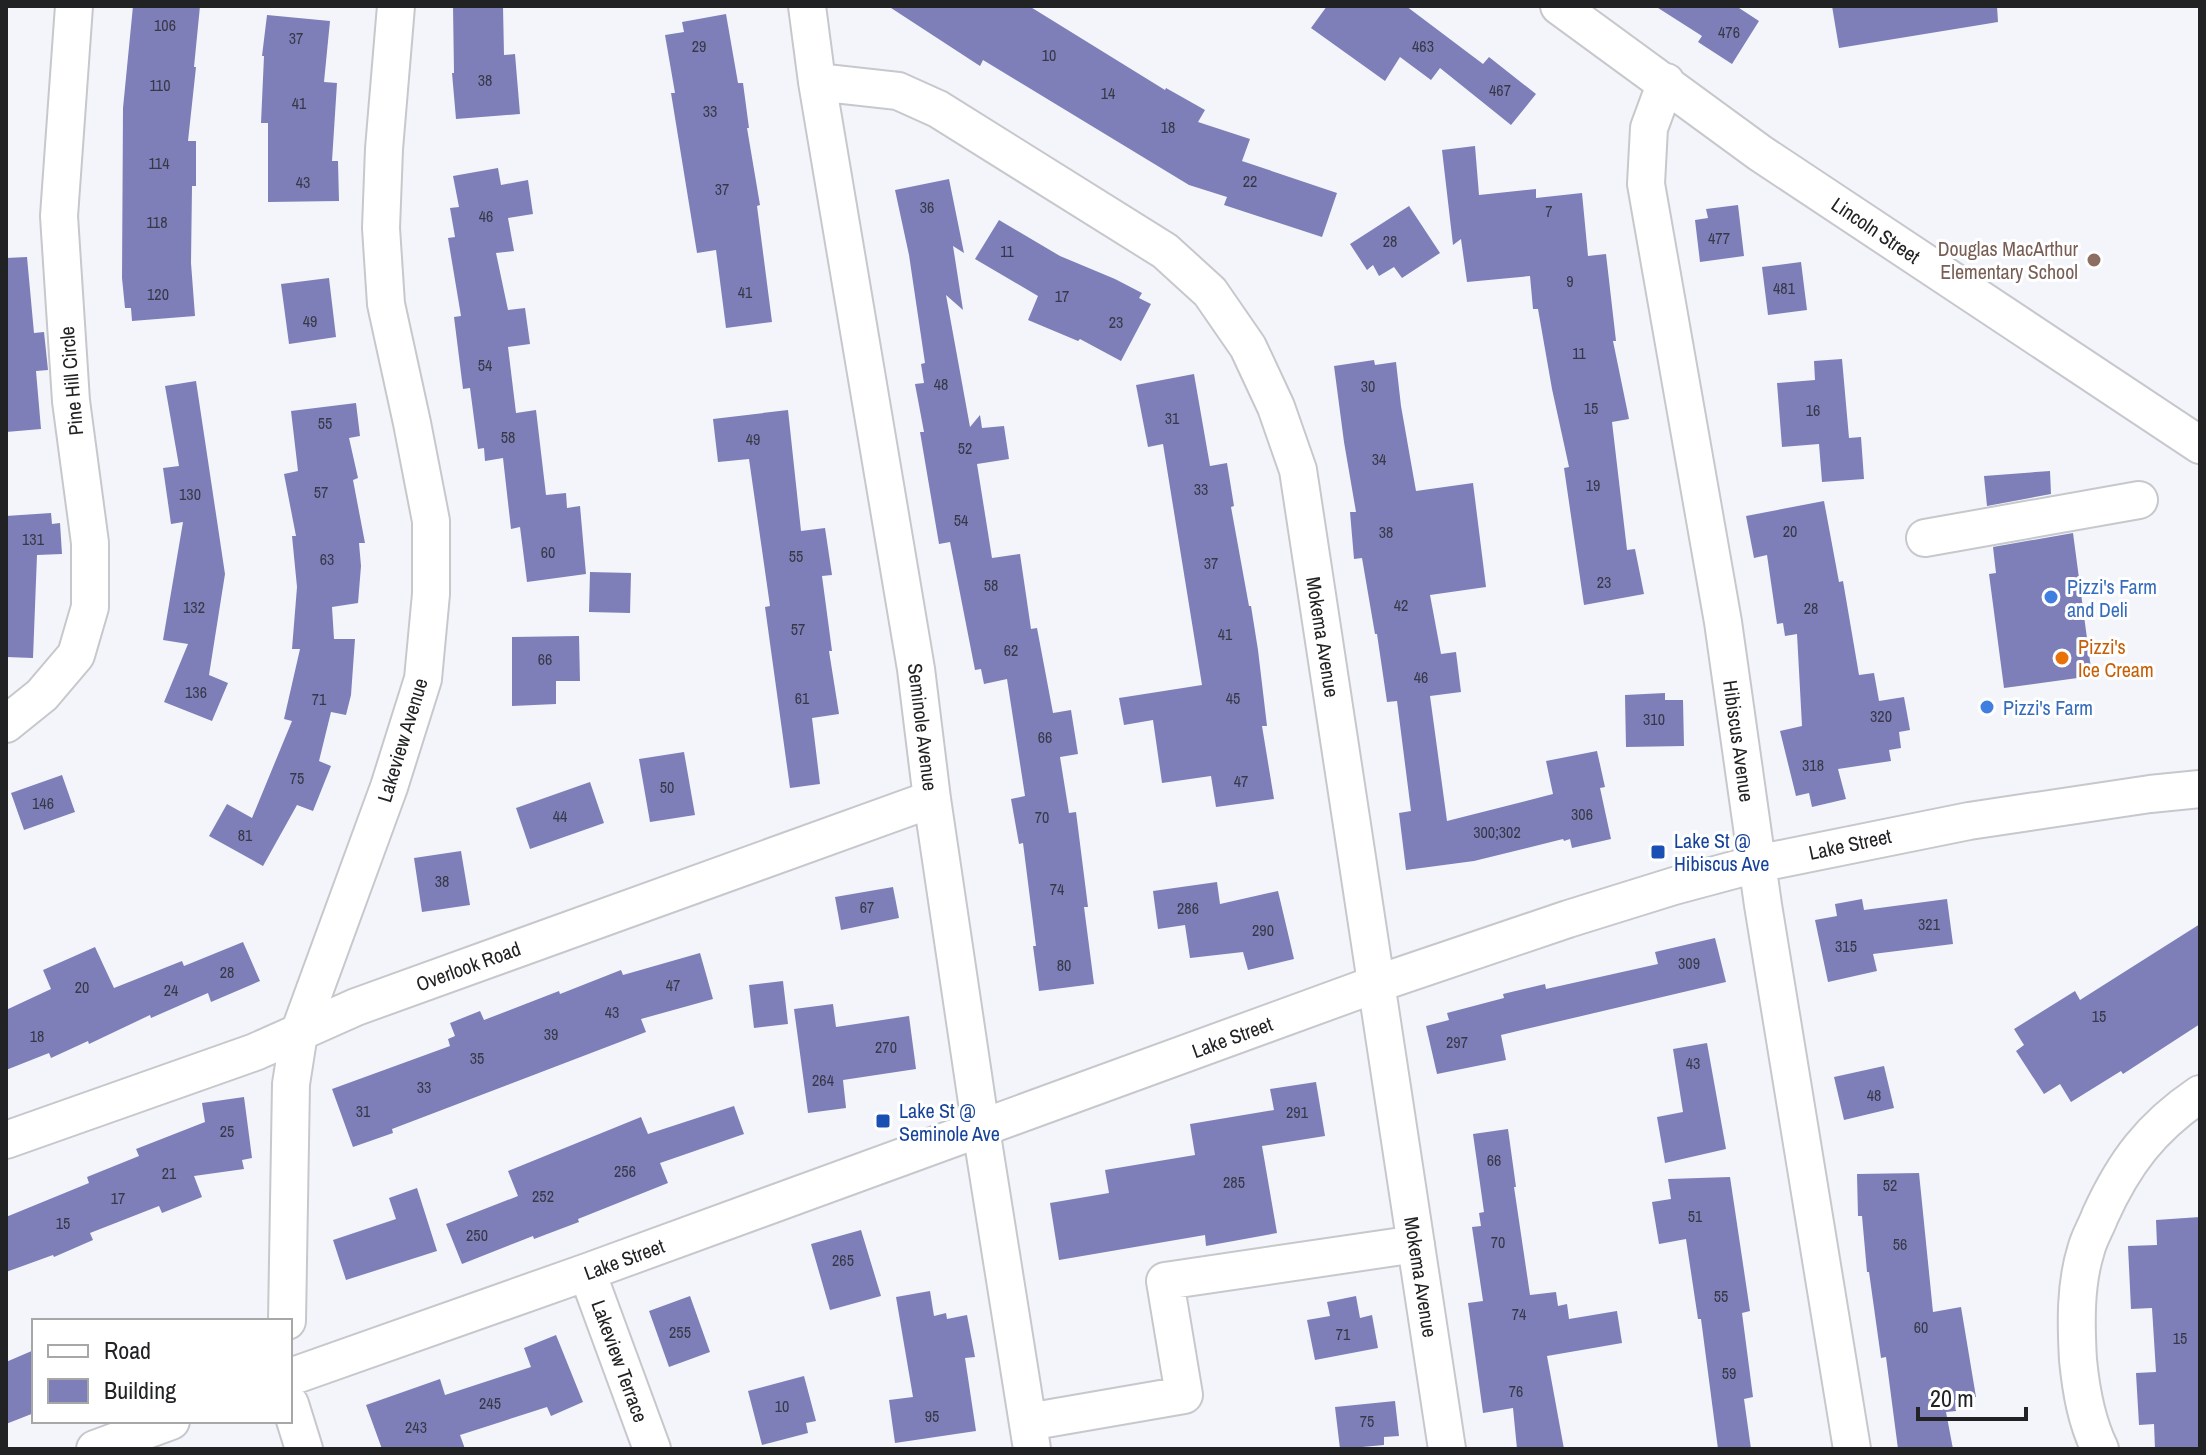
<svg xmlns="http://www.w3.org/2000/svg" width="2206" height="1455" font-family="'Archivo Narrow',sans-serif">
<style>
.building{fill:#7e7fb8}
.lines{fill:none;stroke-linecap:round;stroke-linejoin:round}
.minor-casing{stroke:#c6c8cc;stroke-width:40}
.minor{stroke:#fff;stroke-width:36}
.education-dot{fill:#8d6e63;stroke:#fff;stroke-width:3}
.shop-dot{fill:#3f7fe0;stroke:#fff;stroke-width:3}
.food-dot{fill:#e8710a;stroke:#fff;stroke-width:3}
.transit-dot{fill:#1a4fb4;stroke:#fff;stroke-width:3}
.labels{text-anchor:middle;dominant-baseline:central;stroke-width:6;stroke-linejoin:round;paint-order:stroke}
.number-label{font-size:16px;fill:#383948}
.street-label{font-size:20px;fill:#212223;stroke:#fff}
.education-label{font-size:20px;fill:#785e54;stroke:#fff;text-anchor:end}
.shop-label{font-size:20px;fill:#366cbe;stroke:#fff;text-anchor:start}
.food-label{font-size:20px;fill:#c56008;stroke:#fff;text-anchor:start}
.transit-label{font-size:20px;fill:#164399;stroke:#fff;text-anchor:start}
</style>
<rect width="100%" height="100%" fill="#f3f5fa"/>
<path class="building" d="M133,6h67l-6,61h2l-8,74h8v45h-4l-1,77 4,53 -63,5 -1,-13h-6l-3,-30 1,-170z
M453,6h50l1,49 11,-1 5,60 -64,5 -4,-46h2z
M888,6h141l136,84 1,-2 39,22 -7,12 52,17 -8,22 95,32 -15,44 -98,-32 3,-8 -38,-12 -206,-125 -3,6z
M1327,6h79l77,58 6,-7 47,37 -25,31 -71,-57 -9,12 -31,-23 -15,24 -74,-53z
M1655,6h81l23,15 -27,43 -34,-22 4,-6z
M1832,6h165l1,16 -159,26z
M726,14l12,69h5l6,45h-2l13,77 -3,1 15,116 -46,6 -10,-78 -19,3 -26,-160h4l-10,-58 19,-3 -2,-10z
M267,15l63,6 -6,61 13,1 -5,78h6l1,40 -71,1v-79h-7l3,-67h-2z
M1475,146l4,49 57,-6v9l46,-5 6,63 18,-2 10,87h-3l16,78 -17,3 15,128 8,-1 9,45 -60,11 -20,-137 5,-1 -17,-78 -14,-80h-5l-3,-33 -63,6 -6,-43 -8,6 -11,-95z
M498,168l3,17 27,-5 5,34 -25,4 6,33 -18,2 12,57 17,-2 5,36 -22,3 8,66 20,-3 10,85 20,-2 1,15 13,-2 6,68 -59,8 -7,-55 -9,2 -8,-71 -18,3 -1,-13 -6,1 -8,-61 -7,1 -9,-72 7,-1 -13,-78 7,-1 -5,-29 9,-1 -6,-31z
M949,179l15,74 -11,-7 10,64 -17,-15 24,132 10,-12 2,13 22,-2 5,33 -32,5 15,94 28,-4 11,75 6,-1 16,85 18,-3 7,44 -18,3 9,56 7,-1 12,95h-4l10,77 -55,7 -6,-45h3l-13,-103 -4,1 -8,-45 14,-3 -18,-117 -23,5 -3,-15 -6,1 -25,-128 -11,2 -19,-112h4l-9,-48 9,-1 -3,-19 4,-1 -16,-108 -14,-65z
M1738,205l6,51 -44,6 -5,-42 13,-2 -2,-9z
M1409,206l31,47 -38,25 -8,-11 -15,9 -6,-11 -6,5 -17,-26z
M999,220l61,36 55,23 27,14 -3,5 12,6 -30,57 -41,-22 -2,2 -50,-21 10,-24 -63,-37z
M27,257l7,76 10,-1 4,38 -12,1 5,58 -35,3v-174z
M1801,262l6,48 -39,5 -6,-48z
M329,278l7,59 -47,7 -8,-60z
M1842,359l7,79 12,-1 3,42 -42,3 -3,-38 -37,3 -5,-64 38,-3 -1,-19z
M1374,360l1,5 21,-3 5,44 15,85 57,-8 13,104 -56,8 11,59 15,-2 5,40 -31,4 17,125 106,-27 -7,-33 51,-10 8,36 -5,1 11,51 -39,9 -2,-9 -6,2 -1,-2 -89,22 -68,9 -7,-57 12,-2 -14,-110 -10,1 -10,-68h-2l-13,-76 -8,1 -4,-47h6l-12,-70 -10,-76z
M1194,374l16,92 17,-3 7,43 -3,1 18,99h2l7,44 9,76h-5l12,73 -58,8 -5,-31 -49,7 -9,-63 -29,5 -5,-27 83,-13 -39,-241 -15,3 -12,-62z
M196,381l29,193 -16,101 19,8 -16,38 -48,-19 24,-58 -25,-4 20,-118 -12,2 -8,-56 16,-2 -14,-80z
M356,403l4,33 -11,2 9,40 -5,2 12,63h-6l2,23 -3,37 -26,4 2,32h21l-4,56 -5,20 -15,-3 -12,49 12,5 -18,45 -16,-6 -34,61 -54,-30 18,-32 25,14 40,-97 -8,-2 16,-70h-8l5,-62 -5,-51h4l-12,-62 14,-3 -7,-60z
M788,410l13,121 24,-3 7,47 -10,1 10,75h-3l10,63 -27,4 8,66 -30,4 -25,-181 5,-1 -21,-147 -31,3 -5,-43z
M2050,471l1,23 -64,12 -3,-30z
M1824,501l15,81 4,-1 16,94 15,-2 5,28 25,-4 6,33 -11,2 2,16 -12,2 2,11 -53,8 8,30 -34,8 -3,-14 -13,3 -16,-65 22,-5 -5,-92 -12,2 -2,-13 -6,1 -10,-69 -13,3 -8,-42z
M51,513l1,11 8,-1 2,31 -25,1 -4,103 -27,-1v-141z
M2073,533l19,143 -88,12 -15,-114 7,-1 -3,-26z
M590,572l41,1 -1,40 -41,-1z
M579,636l1,45h-24v23l-44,2v-69z
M1665,693v7h18l1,46 -58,1 -1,-52z
M684,752l11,63 -45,7 -11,-63z
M62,775l13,37 -51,18 -13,-37z
M590,782l14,41 -74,26 -14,-41z
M461,851l9,54 -48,7 -8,-54z
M1217,882l3,22 58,-13 16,68 -46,11 -5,-18 -53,6 -5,-33 -27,4 -5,-38z
M893,887l6,31 -58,12 -6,-33z
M1862,899l2,11 83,-11 6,45 -80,10 4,17 -49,11 -13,-62 22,-4 -2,-12z
M2200,924v100l-77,50 -2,-3 -50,31 -11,-18 -16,10 -28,-43 8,-6 -10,-16 61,-38 5,9z
M1715,938l11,44 -225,53 5,25 -69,14 -11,-48 23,-6 -2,-7 57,-15 -1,-4 42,-10 1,5 112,-25 -3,-12z
M243,942l17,39 -49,21 -3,-9 -57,25 -1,-3 -61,29 -1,-3 -37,17 -2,-5 -43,17v-60l45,-21 -8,-19 52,-23 19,41 68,-27 2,5z
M700,953l13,46 -72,20 5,13 -254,97 1,4 -40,14 -21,-58 118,-43 -2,-7 7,-3 -5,-13 30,-12 4,9 75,-29 1,3 61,-24 2,5z
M783,981l5,43 -34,4 -5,-43z
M833,1004l3,23 73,-11 7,53 -73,11 3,28 -38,5 -14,-104z
M1707,1043l19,106 -61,14 -8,-46 26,-5 -10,-63z
M1884,1066l10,42 -50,12 -10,-43z
M1316,1082l9,54 -63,10 15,87 -71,13 -1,-11 -146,25 -9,-57 59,-10 -4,-23 90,-15 -5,-31 84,-14 -4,-21z
M244,1097l8,61 -10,2 2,9 -50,7 8,21 -40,16 -3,-7 -69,27 3,7 -39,17 -1,-2 -47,17v-55l83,-34 -2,-6 52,-21 -3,-7 69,-27 -3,-19z
M734,1106l10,28 -84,29 8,20 -90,36 1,3 -45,17 -1,-3 -71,28 -16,-40 72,-28 -10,-25 133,-54 7,17z
M1508,1129l8,58h-2l16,108 26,-3 2,14 9,-2 2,15 48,-8 5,32 -75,13 17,93h-47l-4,-41 -30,5 -15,-110 15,-2 -11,-74 9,-1 -2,-13 5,-1 -11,-78z
M1919,1173l14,139 28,-5 15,90 -21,3 1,11 -10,1 7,37h-55l-12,-92 -5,1 -12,-86h-2l-5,-56h-4l-1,-42z
M1730,1177l20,134 -8,2 11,84 -9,2 7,50h-33l-17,-130h-3l-12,-80 -27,5 -7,-42 19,-3 -3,-20z
M417,1188l20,63 -91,29 -13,-40 63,-21 -7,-21z
M2200,1217v232h-45l-1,-25 -15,1 -3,-52 20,-1 -4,-64 -21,1 -3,-63 29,-1 -1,-25z
M861,1230l20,66 -51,14 -19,-66z
M930,1291l4,25 12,-3 1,6 20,-4 8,42 -10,1 11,73 -81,12 -6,-43 24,-3 -17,-100z
M690,1296l20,56 -41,15 -20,-56z
M1356,1296l4,22 12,-3 6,33 -63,12 -8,-40 23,-4 -3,-14z
M556,1335l27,67 -32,14 -4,-9 -87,28 5,14h-83l-16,-44 74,-26 5,16 86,-28 -7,-19z
M34,1350v63l-28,11v-62z
M804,1376l12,45 -10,2 2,10 -46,12 -14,-54z
M1395,1401l4,35 -15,1v8l-44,4 -5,-42z"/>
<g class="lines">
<g class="minor-casing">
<path id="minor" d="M807,6l10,76 99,587 16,130 49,330 51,320
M1559,6l201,147 440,292
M817,82l81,9 40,18 227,142 45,41 38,55 28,60 22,63 149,979
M1666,82l-17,46 -3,56 77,438 40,283 89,544
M1925,538l214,-38
M6,724l36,-29 34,-40 14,-48v-64l-19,-142 -12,-185 15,-210
M6,1140l249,-88 101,-45 576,-208
M587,1272l65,177
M287,1321l4,-237 8,-51 90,-246 34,-108 8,-85v-73l-19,-98 -26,-119 -5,-76 3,-79 12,-143
M290,1377l297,-105 789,-288 192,-65 106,-33 82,-22 213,-43 181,-27 50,-5
M290,1404l14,45
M1028,1422l156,-27 -19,-114 251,-37
M95,1449l76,-28
M2100,1449c-14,-28 -19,-59 -22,-89 -2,-36 -3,-75 8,-110 3,-12 10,-23 14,-34 24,-53 51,-89 100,-122"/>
</g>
<use href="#minor" class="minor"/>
</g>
<circle class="education-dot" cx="2094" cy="260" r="8"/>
<g class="shop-dot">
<circle cx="2051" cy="597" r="8"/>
<circle cx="1987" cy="707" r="8"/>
</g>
<circle class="food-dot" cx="2062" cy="658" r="8"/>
<g class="transit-dot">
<rect x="1650" y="844" width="16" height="16" rx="4"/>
<rect x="875" y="1113" width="16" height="16" rx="4"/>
</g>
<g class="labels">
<g class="number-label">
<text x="165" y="25">106</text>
<text x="1729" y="32">476</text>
<text x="296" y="38">37</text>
<text x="699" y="46">29</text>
<text x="1423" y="46">463</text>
<text x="1049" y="55">10</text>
<text x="485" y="80">38</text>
<text x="160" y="85">110</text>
<text x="1500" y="90">467</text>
<text x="1108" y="93">14</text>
<text x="299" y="103">41</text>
<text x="710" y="111">33</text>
<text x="1168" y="127">18</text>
<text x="159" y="163">114</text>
<text x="1250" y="181">22</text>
<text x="303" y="182">43</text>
<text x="722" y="189">37</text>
<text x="927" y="207">36</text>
<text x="1549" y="211">7</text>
<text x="486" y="216">46</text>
<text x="157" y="222">118</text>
<text x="1719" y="238">477</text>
<text x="1390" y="241">28</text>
<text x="1007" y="251">11</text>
<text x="1570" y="281">9</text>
<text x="1784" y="288">481</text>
<text x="745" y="292">41</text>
<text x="158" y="294">120</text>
<text x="1062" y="296">17</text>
<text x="310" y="321">49</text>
<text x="1116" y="322">23</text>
<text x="1579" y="353">11</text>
<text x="485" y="365">54</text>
<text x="941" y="384">48</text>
<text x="1368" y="386">30</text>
<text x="1591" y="408">15</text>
<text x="1813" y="410">16</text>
<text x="1172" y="418">31</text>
<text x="325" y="423">55</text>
<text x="508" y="437">58</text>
<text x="753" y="439">49</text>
<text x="965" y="448">52</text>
<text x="1379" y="459">34</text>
<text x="1593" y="485">19</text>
<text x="1201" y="489">33</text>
<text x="321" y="492">57</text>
<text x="190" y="494">130</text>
<text x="961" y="520">54</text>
<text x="1790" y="531">20</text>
<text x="1386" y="532">38</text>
<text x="33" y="539">131</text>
<text x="548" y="552">60</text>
<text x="796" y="556">55</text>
<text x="327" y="559">63</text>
<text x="1211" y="563">37</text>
<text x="1604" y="582">23</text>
<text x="991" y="585">58</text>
<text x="1401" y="605">42</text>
<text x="194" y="607">132</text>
<text x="1811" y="608">28</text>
<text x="798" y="629">57</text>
<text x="1225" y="634">41</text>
<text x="1011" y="650">62</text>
<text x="545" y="659">66</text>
<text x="1421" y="677">46</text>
<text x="196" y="692">136</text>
<text x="802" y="698">61</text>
<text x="1233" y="698">45</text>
<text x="319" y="699">71</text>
<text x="1881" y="716">320</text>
<text x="1654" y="719">310</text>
<text x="1045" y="737">66</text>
<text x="1813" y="765">318</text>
<text x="297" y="778">75</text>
<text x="1241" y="781">47</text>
<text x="667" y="787">50</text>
<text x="43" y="803">146</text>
<text x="1582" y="814">306</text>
<text x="560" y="816">44</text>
<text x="1042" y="817">70</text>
<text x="1497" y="832">300;302</text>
<text x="245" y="835">81</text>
<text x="442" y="881">38</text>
<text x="1057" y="889">74</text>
<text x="867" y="907">67</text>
<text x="1188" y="908">286</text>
<text x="1929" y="924">321</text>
<text x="1263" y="930">290</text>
<text x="1846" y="946">315</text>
<text x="1689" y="963">309</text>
<text x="1064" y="965">80</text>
<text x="227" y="972">28</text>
<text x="673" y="985">47</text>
<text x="82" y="987">20</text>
<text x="171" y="990">24</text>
<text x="612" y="1012">43</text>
<text x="2099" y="1016">15</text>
<text x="551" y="1034">39</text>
<text x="37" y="1036">18</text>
<text x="1457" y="1042">297</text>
<text x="886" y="1047">270</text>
<text x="477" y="1058">35</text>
<text x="1693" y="1063">43</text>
<text x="823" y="1080">264</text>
<text x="424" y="1087">33</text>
<text x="1874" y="1095">48</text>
<text x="363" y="1111">31</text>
<text x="1297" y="1112">291</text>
<text x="227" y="1131">25</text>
<text x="1494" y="1160">66</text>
<text x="625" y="1171">256</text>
<text x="169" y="1173">21</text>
<text x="1234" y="1182">285</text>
<text x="1890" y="1185">52</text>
<text x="543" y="1196">252</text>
<text x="118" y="1198">17</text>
<text x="1695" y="1216">51</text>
<text x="63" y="1223">15</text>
<text x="477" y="1235">250</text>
<text x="1498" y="1242">70</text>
<text x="1900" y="1244">56</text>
<text x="843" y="1260">265</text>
<text x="1721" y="1296">55</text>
<text x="1519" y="1314">74</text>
<text x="1921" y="1327">60</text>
<text x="680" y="1332">255</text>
<text x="1343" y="1334">71</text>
<text x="2180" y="1338">15</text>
<text x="1729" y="1373">59</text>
<text x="1516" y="1391">76</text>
<text x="490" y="1403">245</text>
<text x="782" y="1406">10</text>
<text x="932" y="1416">95</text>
<text x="1367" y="1421">75</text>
<text x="416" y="1427">243</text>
</g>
<g class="street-label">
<text transform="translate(1876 230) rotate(34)">Lincoln Street</text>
<text transform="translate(71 381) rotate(-95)">Pine Hill Circle</text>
<text transform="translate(1323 637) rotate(81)">Mokema Avenue</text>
<text transform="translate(923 727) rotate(83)">Seminole Avenue</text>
<text transform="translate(402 740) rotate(-73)">Lakeview Avenue</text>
<text transform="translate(1739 741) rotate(82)">Hibiscus Avenue</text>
<text transform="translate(1850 844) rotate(-12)">Lake Street</text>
<text transform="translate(468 966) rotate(-20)">Overlook Road</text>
<text transform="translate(1232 1037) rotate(-20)">Lake Street</text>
<text transform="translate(624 1259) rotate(-20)">Lake Street</text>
<text transform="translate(1421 1277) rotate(81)">Mokema Avenue</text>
<text transform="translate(620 1361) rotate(70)">Lakeview Terrace</text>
</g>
<g class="education-label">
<text x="2078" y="248">Douglas MacArthur<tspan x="2078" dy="23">Elementary School</tspan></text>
</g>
<g class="shop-label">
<text x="2067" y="586">Pizzi's Farm<tspan x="2067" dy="23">and Deli</tspan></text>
<text x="2003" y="707">Pizzi's Farm</text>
</g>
<g class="food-label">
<text x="2078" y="646">Pizzi's<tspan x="2078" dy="23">Ice Cream</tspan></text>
</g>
<g class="transit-label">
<text x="1674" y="840">Lake St @<tspan x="1674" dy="23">Hibiscus Ave</tspan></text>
<text x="899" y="1110">Lake St @<tspan x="899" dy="23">Seminole Ave</tspan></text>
</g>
</g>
<rect width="2206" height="1455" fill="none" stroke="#212223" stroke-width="16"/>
<rect x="32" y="1319" width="260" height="104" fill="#ffffff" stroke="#a6a7a7" stroke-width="2"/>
<rect x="48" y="1345" width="40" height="12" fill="#ffffff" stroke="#a6a7a7" stroke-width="2"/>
<text x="104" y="1359" font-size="24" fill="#212223">Road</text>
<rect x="48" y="1379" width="40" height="24" fill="#7e7fb8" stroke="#a6a7a7" stroke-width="2"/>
<text x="104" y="1399" font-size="24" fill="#212223">Building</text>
<path d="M1918 1407v12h108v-12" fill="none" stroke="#212223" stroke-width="4"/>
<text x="1930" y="1407" font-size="24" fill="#212223" stroke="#ffffff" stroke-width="6" paint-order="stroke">20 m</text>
</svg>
